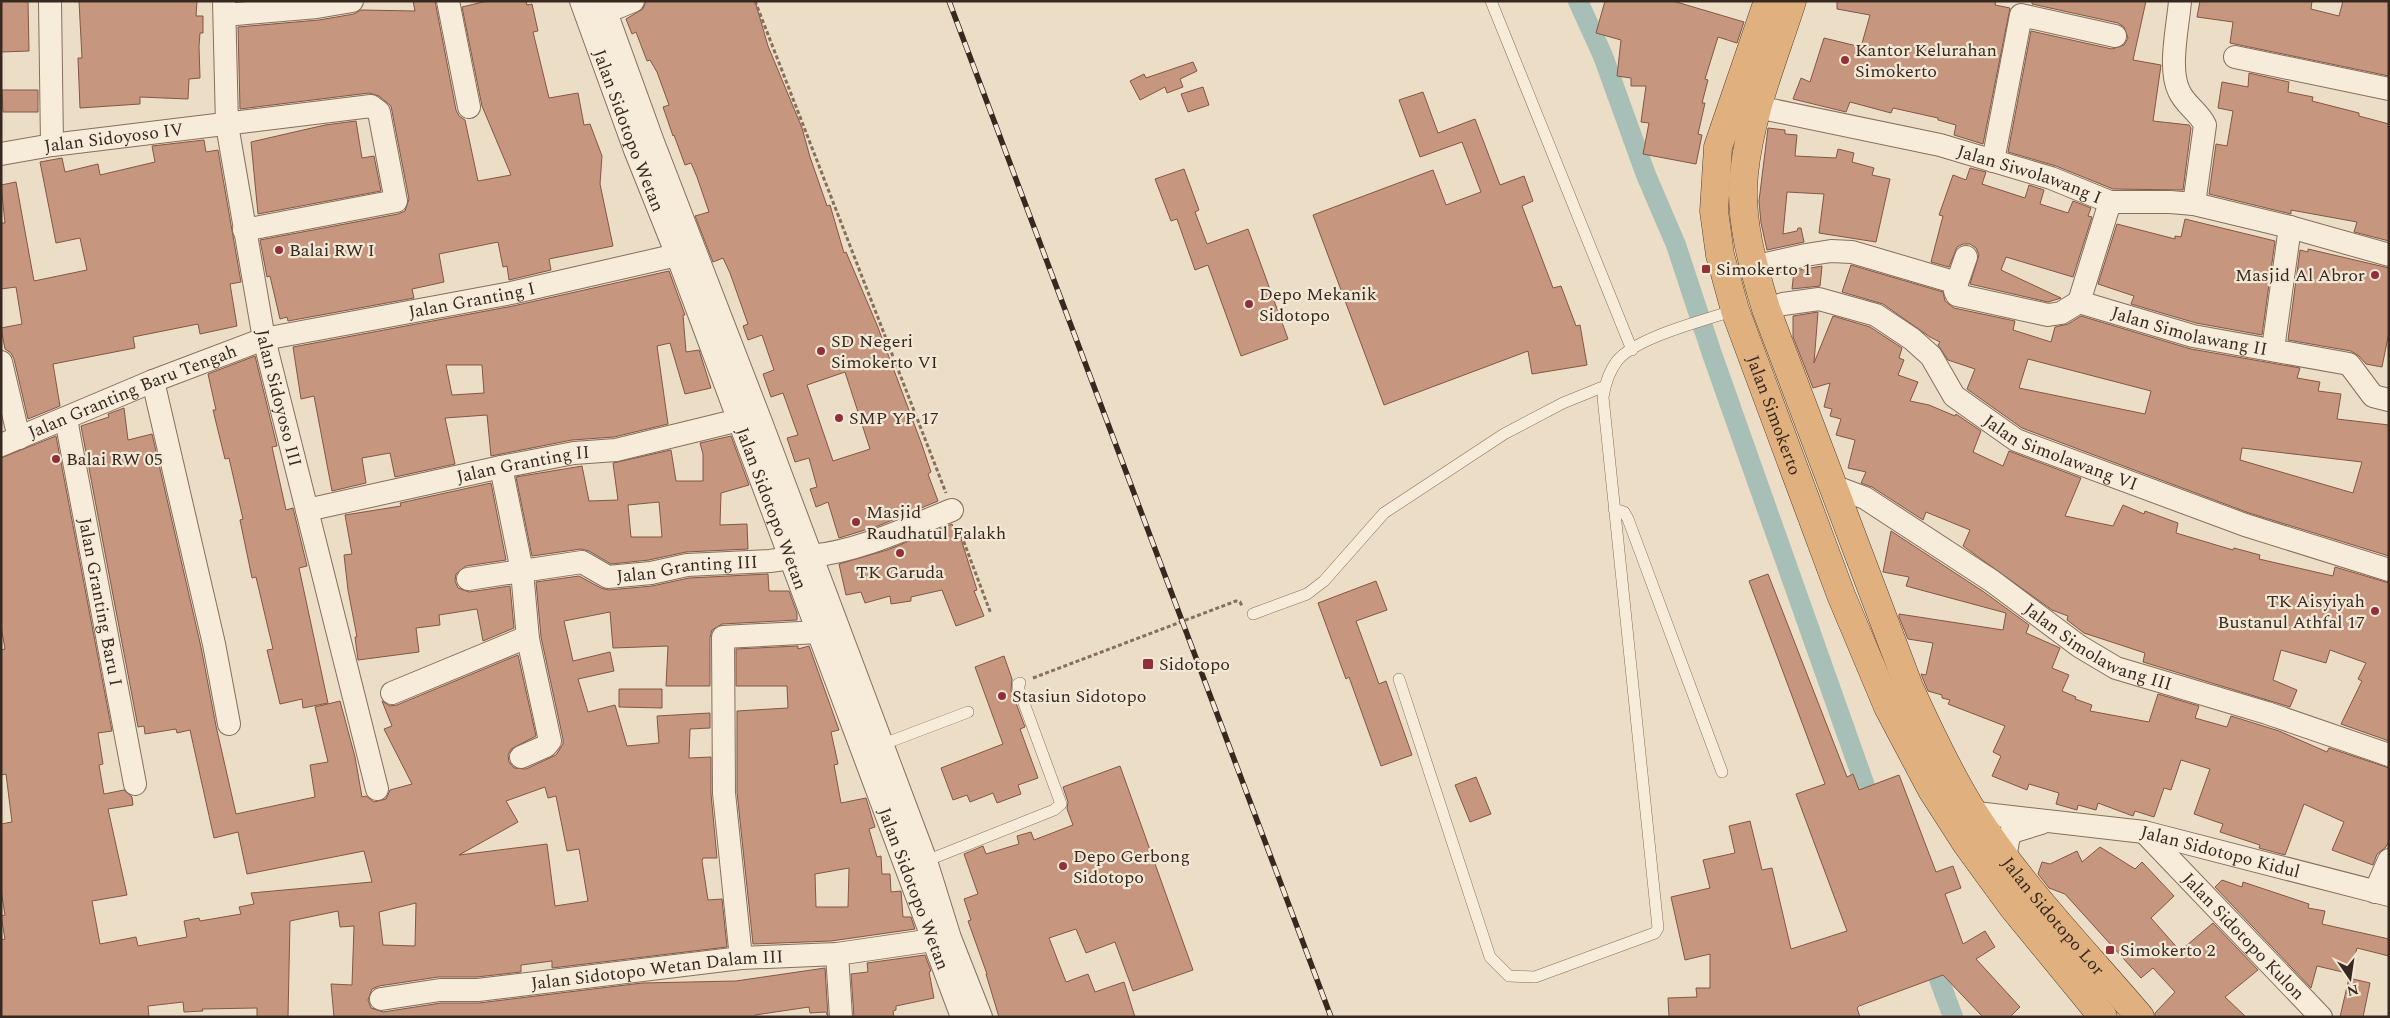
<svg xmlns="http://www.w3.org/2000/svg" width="2390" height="1018" font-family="Spectral,serif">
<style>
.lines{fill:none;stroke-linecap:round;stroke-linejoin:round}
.canal{stroke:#a7bfb6;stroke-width:20}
.building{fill:#c7967e;stroke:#835744;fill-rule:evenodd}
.service-casing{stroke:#866f5d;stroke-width:12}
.minor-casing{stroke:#866f5d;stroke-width:24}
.trunk-casing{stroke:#543e31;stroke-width:29}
.path{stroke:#866f5d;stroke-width:3;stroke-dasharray:4 2.5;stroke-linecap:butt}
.service{stroke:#f7ebd9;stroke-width:11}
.minor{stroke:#f7ebd9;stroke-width:22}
.trunk{stroke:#e0b17e;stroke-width:28}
.rail-casing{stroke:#372920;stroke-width:5.5}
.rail{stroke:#f3e8d5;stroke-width:4;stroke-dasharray:11;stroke-linecap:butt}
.poi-dot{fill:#91303a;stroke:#f3e8d5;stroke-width:2}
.labels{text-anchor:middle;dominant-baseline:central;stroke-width:4.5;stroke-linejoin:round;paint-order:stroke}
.poi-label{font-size:18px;fill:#372920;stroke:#f3e8d5;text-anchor:start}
.street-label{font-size:18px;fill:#372920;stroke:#f3e8d5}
</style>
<rect width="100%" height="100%" fill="#ebddc6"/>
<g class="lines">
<path class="canal" d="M1578,1l25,55 43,119 30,70 36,109 163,460
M1929,952l24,65"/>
</g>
<path class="building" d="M1,1h27l1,50 -28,1z
M79,1h118l-1,15h7v17h-3l-1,13 1,32 -11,1 -1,20 -48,-2v7l-60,4 -2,-50h4z
M413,1h22l21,109 3,6 6,4 13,61 33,-6 -29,-69 -20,-99 25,-6h39l1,4 5,-1 6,27 -5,1 16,66 29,-5 6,32 6,-1 12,32 -2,28 13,62 -64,13 2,11 -42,10 -2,-14 -4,1 -5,-25 -59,12 5,28 -32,7 2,9 -126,23 -1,-4 -7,2 -10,-43 -3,1 -7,-37 138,-26 7,-3 4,-12 -18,-93 -12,-10 -10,-3 -129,16 -2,-82 81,-7 35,-6 7,-4 54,1z
M646,1h109l13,45 34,82 8,29 17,49 3,-1 14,48 2,-1 31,73 45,120 9,27 -3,2 10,27 -60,25 -39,12 -11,-36 -12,5 -6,-18 7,-2 -8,-29 -14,4 -8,-24 11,-3 -15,-42 -12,4 -8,-23 11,-4 -12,-35 -14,5 -5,-14 5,-2 -18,-51 -7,-15 -10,4 -18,-46 14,-4 -12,-35 -6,-14 -6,2 -11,-30 -1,1 -10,-29 6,-2 -12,-33 -7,-12 -3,1 -11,-29 -4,2 -6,-15 17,-10zM845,372l25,77 -37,12 -26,-76z
M1605,1h68l71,21 -7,21 -19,-6 -13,42 3,1 -6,23h3l-7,31 4,1 -6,29 -53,-10 6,-31 -8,-1 5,-36h-15v-8l-14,-2 4,-36 -25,-7z
M1837,1h159l-1,4 15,3 -27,136 -29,-9 2,-10 -18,-5v-2l-45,-10 -2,5 -41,-11 -4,10 -53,-13 8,-21 9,4 14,-44 37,9 9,-32 -33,-6z
M2032,1h114l-13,59 28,5 -8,56 36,4 2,3 -8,62 -70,-1 -57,-23 -48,-14 23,-121 81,18 12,-4 4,-7 -4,-11 -6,-4 -86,-19z
M2200,1h112l-1,8 28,7 4,-15h46v75l-159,-33 3,-21 -36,-5z
M1193,62l4,9 -17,8 3,8 -16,6 -2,-6 -25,13 -10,-19 14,-7 2,4z
M2249,73l40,9 -1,10 25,5 -1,4 47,12v3l30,8v117l-35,-9 3,-10 -66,-12v4l-82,-20 7,-50 11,2 6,-35 -15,-3 4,-26 26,5z
M1203,87l6,18 -21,7 -7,-18z
M2,90h36v22h-35z
M1423,92l15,41 37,-14 25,66 24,-9 9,25 -11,5 31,82 8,-2 15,40 4,-1 7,40 -55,9 -4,-23 -144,54 -71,-190 120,-45 13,35 35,-13 -19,-50 -42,15 -21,-57z
M356,121l6,37 12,-2 7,35 -123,23 -7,-72 74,-17z
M1768,128l17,2v4l12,1 -2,21 41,2 2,-9 16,4 -2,9 22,6 -2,7 18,4 -14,63 -57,-9 5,-39 -37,-2 -4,42 14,-3 1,-3h3l3,14 -37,8 -6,-27 -2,-22z
M204,140l2,12 12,-2 23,132 -11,2 7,42 -37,8 -2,-10 -65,13 2,11 -82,16 7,42 -32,13 -14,-60 -3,-6 -6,-4 -4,-21 21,-4 -6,-37 -15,2v-66h4l-4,-38 15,-3 18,99 53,-11 -7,-32 -24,5 -16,-81 22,-4 3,14 33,-8 2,11 55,-13 -3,-16z
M1970,168l16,4 -4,12 43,14 4,-13 15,5 -4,14 28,9 5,-12 18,7 -3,8 4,1 -19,60 -67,-20 -5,13 60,28 -13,4 -78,-18 9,-29 -3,-7 -6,-4h-7l-6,3 -8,20 -18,-5 12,-46 -4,-1 14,-40 13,5z
M1184,169l15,41 -4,2 12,32 41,-15 40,110 -47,17 -33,-91 -13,5 -18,-51 -6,2 -16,-42z
M2185,219l90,22 -13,94 -66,-12 -65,-19 3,-8 -36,-12 19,-60 58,15v-3l6,1z
M2308,249l81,19v64l-7,35 -16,-3 -7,-8 -8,-5 -63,-11 12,-90 8,2z
M1851,265l92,27 2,9 9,7 61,13 -2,9 38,12 4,-15 13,-3 13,-8 110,33 109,19 -3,10 23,4 -2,9 23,3 -4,25 52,6v131l-140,-43 -227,-85 -55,-39 8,-20 -27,-9 -10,-15 2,-3 -10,-5 -47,-33 -41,-12zM2028,359l123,32 -6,23 -126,-26zM2242,448l120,14 -9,31 -113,-33z
M1822,266l-2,20 -28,3 2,-18z
M669,271l16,44h-2l3,37 13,-2 12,38 -26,6 -15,-51 -13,3 11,78 -54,13 -42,3 -81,16 -4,-41 -42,3 10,46 -60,13 -5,-24 -28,5 4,25 -34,8 -18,-95 -13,3 -8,-52 220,-41zM446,365h36l2,28 -32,2z
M1818,312l-4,51 19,-47 37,11 32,21 -3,10 5,2 -6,15 20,7 -8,19 19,4 26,11 1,-2 25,17 -8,21 30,14 6,-15 72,27 -16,38 48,10 10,-21 21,9 1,-3 33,12 -2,10 57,17 1,-2 26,7 -1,4 74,17 2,-9 54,16v158l-48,-17 21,-43 -4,-2 8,-16 -36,-13 -4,13 -45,-13 -8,30 24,10 -7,17 -147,-45 2,-9 -61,-20 -17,-13 1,-4 -16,-6 -89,-64 7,-16 -44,-18 -3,8 -51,-33 -11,-4 5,-11 -18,-4 7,-28 -19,-5 5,-16 -11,-3 2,-7 -8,-2 6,-24 -17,5 -20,-51v-21z
M255,356l22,90 -5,1 14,63 7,-2 14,58 -8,2 29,135 -25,5 -1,-9 -22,5 -13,-54 6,-1 -17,-72 -4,1 -12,-58 3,-1 -14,-61 -4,1 -12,-49h3l-8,-36z
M124,408l4,32 24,-6 49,213 15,79 20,88 79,-17 -5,-32 18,-3 -13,-55 25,-6 15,56 7,40 4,-1 8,6 12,-3 4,-9 22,-6 -28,-55 8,-3 -10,-25 8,5 7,-1 121,-50 18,81 -25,13 -3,6 1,7 5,6 12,1 30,-14 7,-11v-5l-22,-102 -5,-55 43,-6 22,12 8,2 43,-4 37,-8 79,-4 1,17h20l8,22v7l-75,4 -10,6 -2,7v49h-44l2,-40 -55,2 -3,-36 -46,9 9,40 37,-9 4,19 -36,8 10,33 27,-7 12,41 32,-3 -2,-27 53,-3v15l-20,1 -1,29 22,-1v37l6,64h-14l-1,3 6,39 14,-1 5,48 -175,21v-7l-31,4v7l-44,5h-39l-59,9 -7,3 -4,11 3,8 12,4 58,-9h38l163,-20 94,-2 89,-13 3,49 -2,-5 -16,1 -1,-6 -54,8v2h-421l-3,-33 21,1 2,-59 -14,1 -2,-16 -48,10 -2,96h-31v-9l-55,1 1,2 -19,1 -1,-10 -35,4 1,11h-148v-77l4,-1 -4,-23 4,-1 -4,-25v-66l11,-2 -6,-48 -5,1v-125l4,-1 -4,-23v-168l55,-22 56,295 -14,2 5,31 -4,1 5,29 20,-4 8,7 1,8 -25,4 19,86 -35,6 8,43 36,-7 2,9 49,-9 -3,-16 15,-3 1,3 41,-7 -2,-7 15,-3 -3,-11 121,-11 -8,-31 -117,23 -9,-42 -24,6 -24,-108 -13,3 -1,-4 -31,5 -1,-8 -6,1 -57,-301 28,-9 -1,-3zM545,787l3,11 8,-2 11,55 12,-2 9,52 -33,5 -8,-62 -88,11 59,-33 -12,-21zM416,903l-1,43 -32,-1 -4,-33z
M731,436l18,49 -28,8 -1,32 27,-1 1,25 -62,3 -37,8 -38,4 -22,-13 -8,-2 -49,7 -16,-79 66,-11 7,35 29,-1 -5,-37 58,-13 5,31h27v-27l-3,-11zM659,502l3,35h-31l-3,-32z
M491,483l15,77 -40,6 -10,8 -1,7 3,7 11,4 41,-6 4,42 -31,13 -6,-32 -38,6 1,10 -24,3 3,24 -61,8 -3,-23h2l-9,-47 -4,-35 8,-1 -7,-39 56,-9 -1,-3z
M952,524l5,16 4,-1 16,51 -3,1 10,25 -28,10 -14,-36 -31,7v4l-20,3 -1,-8 -25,7 -4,-11 -15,3 -7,-31 48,-14z
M1891,531l93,61 45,33 -3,8 34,15 -8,20 17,7 -7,16 14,6 -1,2 17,6 -2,6 59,11 9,-28 41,12 -4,12 32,9 4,-11 48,15 48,21 2,-4 60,20v73l-3,6 -9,7 -4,11 -41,-15 12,-28 -40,-18 -19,51 -26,-7 1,-3 -40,-13 3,-8 -29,-10 16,-45 -29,-9 -10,30 -7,-2 -10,29 -19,-6 -2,5 -35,-13 -2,7 -18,-5 -1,5 -21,-6 3,-11 -30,-9 -2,6 -35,-14 9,-20 -8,-4 12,-26 -57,-22 2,-4 -8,-2v-3l-14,-4 -7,-17 5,1 7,-32 -25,-4 -9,-22v-3l104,16 3,-17 -100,-27 3,-9 -26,-5z
M1768,574l79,203 6,-3 6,16 40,-15 37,97 17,-6 8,22 -16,6 18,50 22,-13 10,16 -19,12 44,48 -10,10h-27l-40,-42 -84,31 -2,2 3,9h-191l-1,-19 29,-1 -1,-9h14v-34l-25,6 -14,-63 39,-9 -7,-28 32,-7 -6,-27 21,-5 12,49 10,-2 19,81 56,-18 -51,-137 29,-10 -76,-203z
M1376,581l11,29 -31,11 23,63 7,-3 26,74 -31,11 -32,-89 -3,2 -28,-76z
M798,646v3l11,-3 30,84 -8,2 7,32 -4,1 7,38 25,-5 9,29 -6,2 8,28 4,-1 1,18h8l1,18 10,-1 2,26h8l4,12 -84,12 -78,3 -16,-152v-81l51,-3 -1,-22h-51v-37zM849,868l-1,39h-32l-1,-33z
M1004,656l8,23 -1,11 14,37 -5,2 18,49 -20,7 3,9 -24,9 -4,-10 -23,9 -3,-7 -14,5 -12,-32 62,-24 -28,-77z
M619,689h43v19l-43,-1z
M1120,766l73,204 -60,21 -18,-49 -29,11 -10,-24 -27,9 17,44 22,-8 7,18 29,-10 11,35h-136l-13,-43h1l-19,-53 3,-1 -7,-21 14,-5 -14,-40 19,-8 3,8 33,-10 -2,-8 14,-4 3,8 39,-15 -6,-16 1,-7 -5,-15z
M1476,777l15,37 -21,8 -15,-37z
M2100,847l35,22 7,-7 32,34 -23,22 29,33 33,-28 45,47 -33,27 21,20h-91v-4l20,-21 -22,-24 -12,10 -76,-84 -16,-6 -11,-14 4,-12 8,2 27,-13 5,11z
M2222,880l20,7 1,-5 66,22 -1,4 17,3 -3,13 67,15v17l-32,-8 -6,26 -34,-8 -6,22 -96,-101z
M925,955l6,16 -2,1 5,26 -38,8v4l-3,1 1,6h-40l-3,-43 17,-2 -1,-9z
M2349,978l21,5 -7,34h-23z"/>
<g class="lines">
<g class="service-casing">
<path id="service" d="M1491,1l141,349
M1614,509l10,3 4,7 94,253
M1253,614l54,-20 17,-13 60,-68 120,-79 59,-31 42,-17
M1399,679l91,278 19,19 26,1 120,-44 3,-5 -55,-531c2,-12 7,-27 14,-36 19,-24 89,-41 118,-51
M881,745l87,-33
M926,861l128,-51 7,-6 -43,-117v-3l2,-1"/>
</g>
<g class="minor-casing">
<g id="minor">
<path d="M50,1l2,144"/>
<path id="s1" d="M224,1l3,124 37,214 113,450"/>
<path d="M448,1l21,106"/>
<path id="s2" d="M581,1l54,149 42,105 285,762"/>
<path d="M602,1l51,141 108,280 165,439 24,77 31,79"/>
<path d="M2180,1c-2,25 -12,68 -1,90 6,14 20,21 26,34l-11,79"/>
<path d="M606,12l27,-11"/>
<path d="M225,15l92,-8 35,-6"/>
<path d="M2235,57l154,32"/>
<path id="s3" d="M1757,107l183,38 111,33 59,24h60l24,2 96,23 99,28"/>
<path id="s4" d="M1,154l51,-9 319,-39 8,6 17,89 -152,29"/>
<path d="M1993,161l28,-146 94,21"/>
<path id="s5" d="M2110,202l-31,100 114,34 156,28 24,32 16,4"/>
<path d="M1753,267l53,-12 25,-4 21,1 105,31 -2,8 2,4 91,20 13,-2 18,-11"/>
<path d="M1957,283l9,-26"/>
<path id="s6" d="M1766,309l17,-5 36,-5 57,16 36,24 19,17 23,40 62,44 229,85 144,45"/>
<path d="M2273,349l17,-122"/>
<path d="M1,362l18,76"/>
<path d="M153,381l61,263 15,80"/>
<path id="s7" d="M66,419l69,365"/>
<path id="s8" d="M1,445l152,-64 111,-42 247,-46 166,-38"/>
<path d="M501,467l21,104 6,68"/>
<path id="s9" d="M1833,486l32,12 127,83 87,65 37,22 151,45 122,42"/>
<path id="s10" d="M307,510l194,-43 73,-14 42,-3 123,-30"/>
<path d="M811,556c49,-5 96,-28 141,-46"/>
<path id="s11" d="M468,579l114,-17 26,15 43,-4 36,-8 83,-4 21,-3"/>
<path d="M392,693l128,-53 8,-1 22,102 -4,5 -25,11"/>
<path id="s12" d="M1959,811l185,21 245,63"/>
<path id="s13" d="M2144,832l177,185"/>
<path d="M2005,859l4,-24 6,-4 26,-8"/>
<path d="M2375,892l14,-32"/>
<path d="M837,954l4,63"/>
<path d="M741,958l-17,-165 -1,-156 96,-5"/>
<path id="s14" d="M381,999l59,-9h38l263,-32 96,-4 96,-14"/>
</g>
</g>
<g class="trunk-casing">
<g id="trunk">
<path id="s15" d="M1768,1l-50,146 -4,64 6,44 15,55 106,285 47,112 44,83 34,53 46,63 91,111"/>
<path id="s16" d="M1792,1c-18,57 -42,113 -48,173 -5,45 9,92 22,135l143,378c19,42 39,85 64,125 47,74 110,138 167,205"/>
</g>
</g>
<path class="path" d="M755,1l191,492
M959,529l32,85
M1033,678l203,-77 4,1 2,4"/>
<use href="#service" class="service"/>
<use href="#minor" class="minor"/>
<use href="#trunk" class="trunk"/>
<g class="rail-casing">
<path id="rail" d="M949,1l382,1016"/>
</g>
<use href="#rail" class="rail"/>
</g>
<g class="poi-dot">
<circle cx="1845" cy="60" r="5"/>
<circle cx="279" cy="250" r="5"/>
<rect x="1701" y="264" width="10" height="10" rx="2.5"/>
<circle cx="2375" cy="275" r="5"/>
<circle cx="1249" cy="304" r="5"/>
<circle cx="821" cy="351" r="5"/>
<circle cx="839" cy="418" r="5"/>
<circle cx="56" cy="459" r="5"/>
<circle cx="856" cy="522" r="5"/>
<circle cx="900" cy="553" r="5"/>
<circle cx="2375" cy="611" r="5"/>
<rect x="1142" y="658" width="12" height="12" rx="2.5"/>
<circle cx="1002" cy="696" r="5"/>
<circle cx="1063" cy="866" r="5"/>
<rect x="2105" y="945" width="10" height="10" rx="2.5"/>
</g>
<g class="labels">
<g class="poi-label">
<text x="1855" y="50">Kantor Kelurahan<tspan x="1855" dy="21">Simokerto</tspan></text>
<text x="289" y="250">Balai RW I</text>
<text x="1716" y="269">Simokerto 1</text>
<text x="2365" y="275" text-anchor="end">Masjid Al Abror</text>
<text x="1259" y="294">Depo Mekanik<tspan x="1259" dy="21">Sidotopo</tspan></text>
<text x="831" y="341">SD Negeri<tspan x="831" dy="21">Simokerto VI</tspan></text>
<text x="849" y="418">SMP YP 17</text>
<text x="66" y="459">Balai RW 05</text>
<text x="866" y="512">Masjid<tspan x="866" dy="21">Raudhatul Falakh</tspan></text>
<text x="900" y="572" text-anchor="middle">TK Garuda</text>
<text x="2365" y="601" text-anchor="end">TK Aisyiyah<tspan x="2365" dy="21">Bustanul Athfal 17</tspan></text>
<text x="1159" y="664">Sidotopo</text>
<text x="1012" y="696">Stasiun Sidotopo</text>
<text x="1073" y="856">Depo Gerbong<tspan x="1073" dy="21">Sidotopo</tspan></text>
<text x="2120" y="950">Simokerto 2</text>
</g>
<g class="street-label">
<text stroke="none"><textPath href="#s2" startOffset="138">Jalan Sidotopo Wetan</textPath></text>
<text stroke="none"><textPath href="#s4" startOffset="114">Jalan Sidoyoso IV</textPath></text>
<text stroke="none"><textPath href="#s3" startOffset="281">Jalan Siwolawang I</textPath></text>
<text stroke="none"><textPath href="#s8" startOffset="495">Jalan Granting I</textPath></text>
<text stroke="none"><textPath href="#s5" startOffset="219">Jalan Simolawang II</textPath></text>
<text stroke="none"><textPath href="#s8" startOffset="142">Jalan Granting Baru Tengah</textPath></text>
<text stroke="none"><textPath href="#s1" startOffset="402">Jalan Sidoyoso III</textPath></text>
<text stroke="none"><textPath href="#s15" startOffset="432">Jalan Simokerto</textPath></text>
<text stroke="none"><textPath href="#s6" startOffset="350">Jalan Simolawang VI</textPath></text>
<text stroke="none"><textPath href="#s10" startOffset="221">Jalan Granting II</textPath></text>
<text stroke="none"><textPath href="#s2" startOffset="542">Jalan Sidotopo Wetan</textPath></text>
<text stroke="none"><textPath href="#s11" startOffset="225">Jalan Granting III</textPath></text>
<text stroke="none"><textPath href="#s7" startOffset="186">Jalan Granting Baru I</textPath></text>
<text stroke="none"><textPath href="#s9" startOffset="312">Jalan Simolawang III</textPath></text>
<text stroke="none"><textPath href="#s12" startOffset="265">Jalan Sidotopo Kidul</textPath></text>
<text stroke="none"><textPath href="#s2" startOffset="948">Jalan Sidotopo Wetan</textPath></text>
<text stroke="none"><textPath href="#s16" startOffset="994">Jalan Sidotopo Lor</textPath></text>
<text stroke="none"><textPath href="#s13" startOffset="144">Jalan Sidotopo Kulon</textPath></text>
<text stroke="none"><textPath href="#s14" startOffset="278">Jalan Sidotopo Wetan Dalam III</textPath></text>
</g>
</g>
<rect width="2390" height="1018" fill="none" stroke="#372920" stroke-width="5"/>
<g transform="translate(2350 978) rotate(167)" stroke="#f3e8d5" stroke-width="4" paint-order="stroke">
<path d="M0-4L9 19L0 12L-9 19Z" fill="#372920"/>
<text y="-8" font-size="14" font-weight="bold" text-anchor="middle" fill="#372920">N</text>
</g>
</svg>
